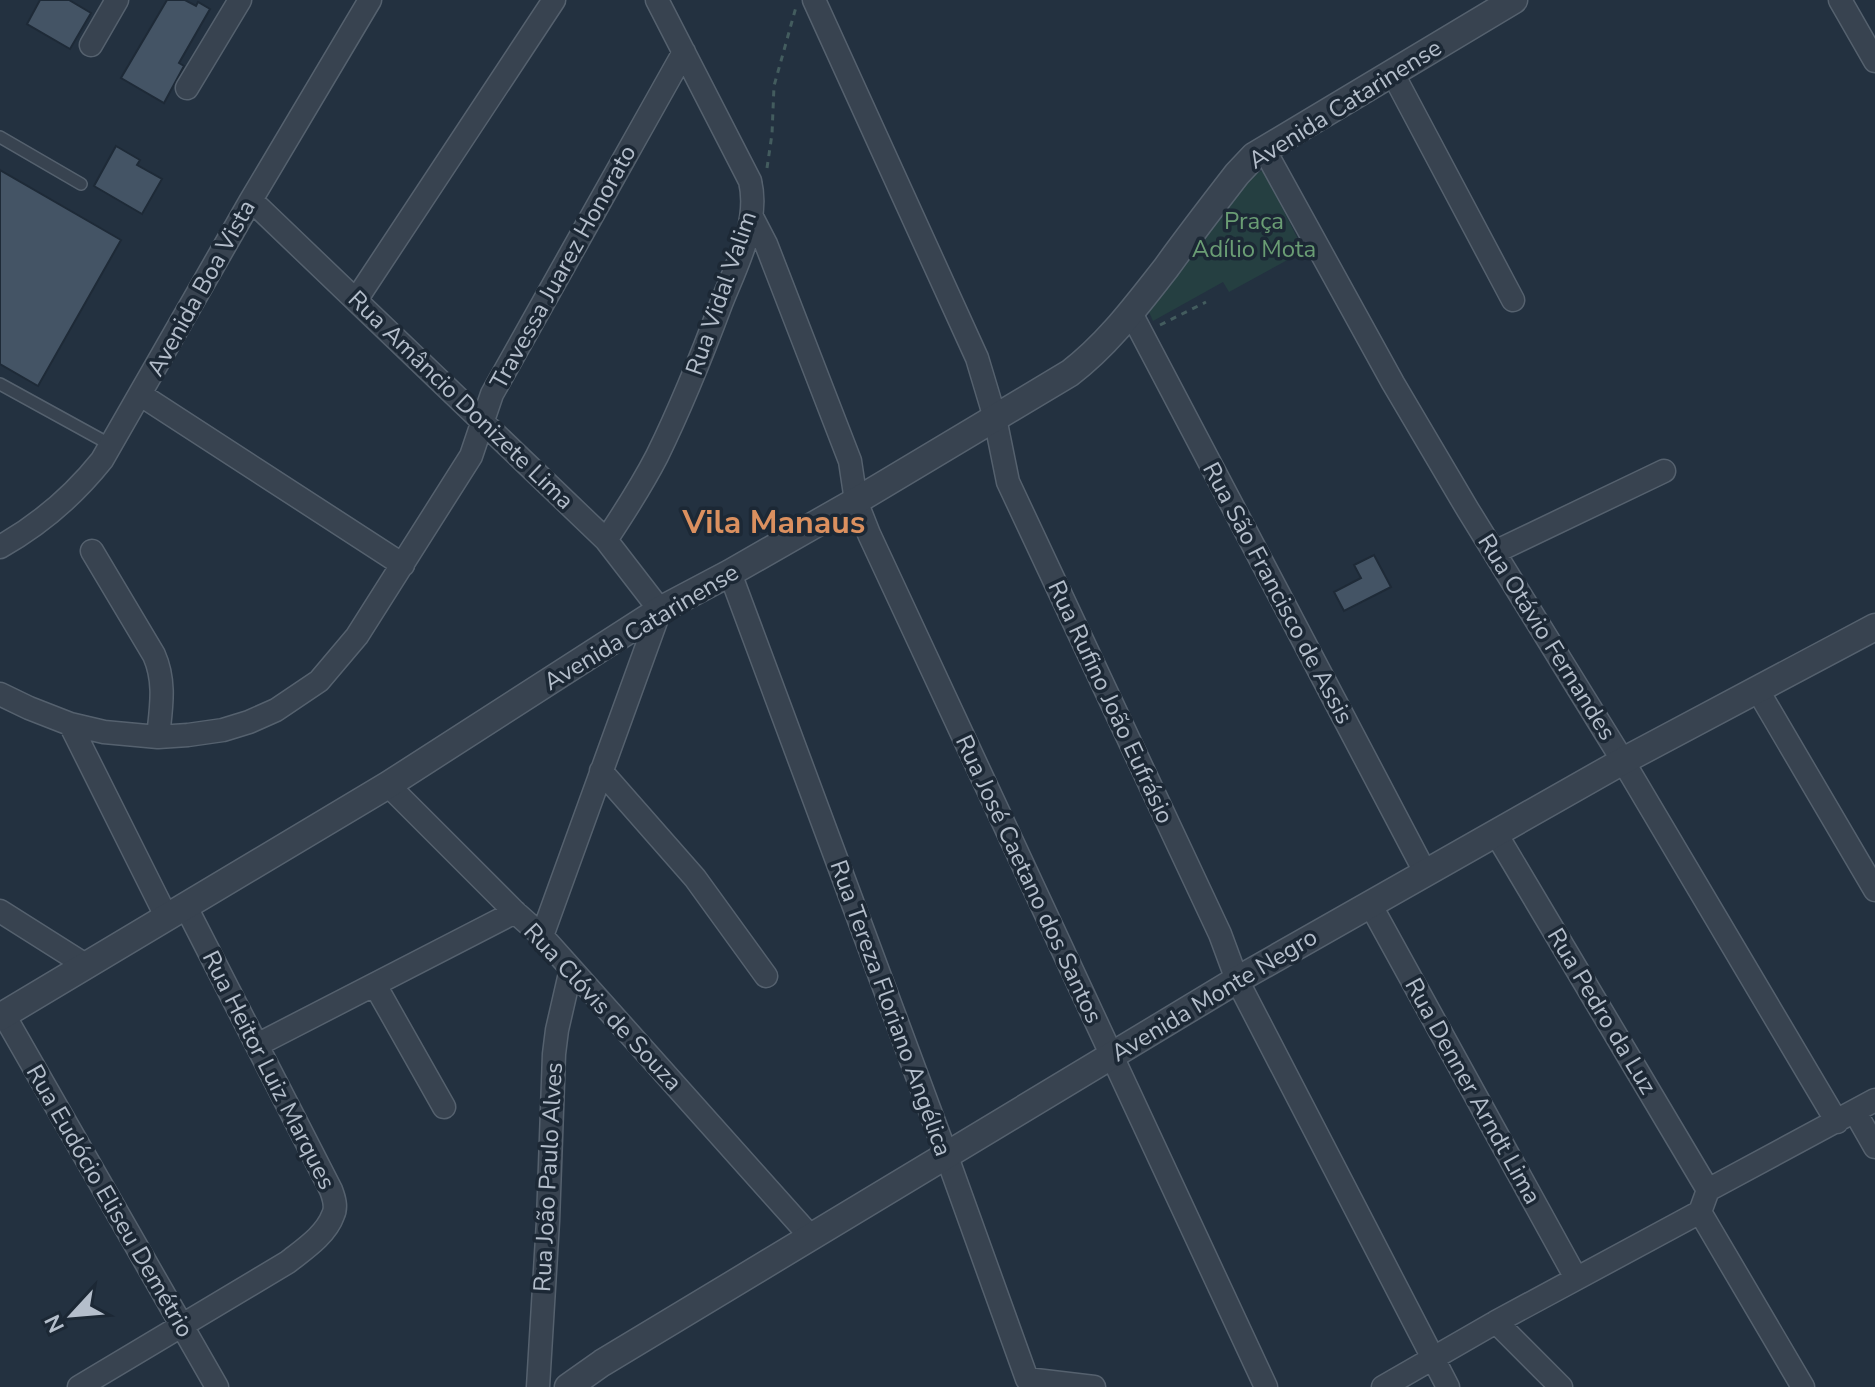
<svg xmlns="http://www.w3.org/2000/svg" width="1875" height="1387" font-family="'Nunito Sans',sans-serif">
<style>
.green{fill:#253f41}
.building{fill:#445465;stroke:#1e2a37;stroke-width:2}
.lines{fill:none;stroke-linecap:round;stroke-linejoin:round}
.service-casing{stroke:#55616e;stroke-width:14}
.minor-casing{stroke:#55616e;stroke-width:25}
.tertiary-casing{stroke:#55616e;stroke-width:29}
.path{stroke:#435c5e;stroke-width:3;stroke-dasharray:6 6;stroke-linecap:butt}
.service{stroke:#384350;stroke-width:11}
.minor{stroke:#384350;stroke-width:22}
.tertiary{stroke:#384350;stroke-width:26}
.labels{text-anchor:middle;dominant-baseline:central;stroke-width:7;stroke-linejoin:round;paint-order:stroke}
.street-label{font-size:24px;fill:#b4becb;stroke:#1c2835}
.park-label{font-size:24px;fill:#6a9d74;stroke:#1c2835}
.district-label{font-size:32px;font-weight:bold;fill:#db905f;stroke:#1c2835}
</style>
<rect width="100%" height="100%" fill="#233140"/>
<path class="green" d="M1263,170l41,81 -75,41 -6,-10 -70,39 -4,-9 102,-135z"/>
<path class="building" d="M40,0h29l22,13 -21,36 -43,-25z
M167,0h18l11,6 2,-4 12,7 -31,54 5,3 -20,37 -43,-25z
M116,146l24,14 -3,5 25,14 -20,35 -48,-28z
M0,170l121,70 -83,146 -38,-22z
M1374,555l17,32 -47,24 -10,-19 27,-14 -7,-13z"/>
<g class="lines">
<g class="service-casing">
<path id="service" d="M0,137l81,47
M0,384l111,61"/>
</g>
<g class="minor-casing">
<path id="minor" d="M814,0l163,358 18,60 13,64 212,452 17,46 211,407
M1840,0l35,61
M91,45l26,-45
M1392,72l121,228
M187,88l53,-88
M1264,149l129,234 75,127 155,251 214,361
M251,200l355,340 54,70 -118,326
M752,217l14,27 84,217 6,40 13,33 397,853
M356,300l198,-300
M1131,313l294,559
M141,395l262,170
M606,540c18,-27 36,-55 51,-84 24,-49 45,-101 64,-152 15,-38 39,-82 29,-123l-93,-181
M0,547c39,-22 74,-52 102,-87l149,-260 119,-200
M92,551l62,104c12,27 7,53 4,82
M1495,552l169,-81
M730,573l216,581 81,225 67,8
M1757,689l118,201
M0,694l29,14 41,16 34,8 54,5 30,-2 35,-5 26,-8 27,-12 43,-29 38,-45 114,-180 21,-62 192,-342
M70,724l97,194
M601,771l94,107 71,98
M388,785l127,127 27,24 269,301
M1495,832l213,358
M1370,904l206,374
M0,911l87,55
M375,985l69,122
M4,1015l213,372
M257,1045l258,-133
M1855,1112l20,35
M1700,1212l103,175
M1496,1322l65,65
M79,1387l209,-125c15,-12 38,-27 45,-47 4,-8 1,-17 -2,-25l-145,-283
M538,1387l10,-166 6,-167 3,-24 14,-61
M1383,1387l113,-65 204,-110 8,-22 167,-90"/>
</g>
<g class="tertiary-casing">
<path id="tertiary" d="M0,1017l388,-232 272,-175 70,-37 126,-72 214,-128c38,-29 66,-67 96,-105 23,-32 47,-63 71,-94l17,-18 260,-156
M568,1387l34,-24 635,-383 386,-219 252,-134"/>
</g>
<path class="path" d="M767,168l5,-34 2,-48 22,-79
M1160,325l46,-23"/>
<use href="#service" class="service"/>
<use href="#minor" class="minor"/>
<use href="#tertiary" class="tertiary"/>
</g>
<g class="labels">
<g class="street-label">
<text transform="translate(1345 104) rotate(-32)">Avenida Catarinense</text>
<text transform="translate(563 267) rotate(-61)">Travessa Juarez Honorato</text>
<text transform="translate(201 288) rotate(-61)">Avenida Boa Vista</text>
<text transform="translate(721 293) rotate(-71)">Rua Vidal Valim</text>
<text transform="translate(461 400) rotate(44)">Rua Amâncio Donizete Lima</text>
<text transform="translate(1278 593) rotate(62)">Rua São Francisco de Assis</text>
<text transform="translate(641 627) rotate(-31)">Avenida Catarinense</text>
<text transform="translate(1547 637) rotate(58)">Rua Otávio Fernandes</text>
<text transform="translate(1111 702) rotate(65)">Rua Rufino João Eufrásio</text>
<text transform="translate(1029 879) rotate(65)">Rua José Caetano dos Santos</text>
<text transform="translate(1214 995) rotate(-31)">Avenida Monte Negro</text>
<text transform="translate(603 1007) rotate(47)">Rua Clóvis de Souza</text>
<text transform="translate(891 1008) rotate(70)">Rua Tereza Floriano Angélica</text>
<text transform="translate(1602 1011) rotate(59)">Rua Pedro da Luz</text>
<text transform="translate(269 1070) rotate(63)">Rua Heitor Luiz Marques</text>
<text transform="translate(1473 1091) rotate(61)">Rua Denner Arndt Lima</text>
<text transform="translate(548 1177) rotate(-87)">Rua João Paulo Alves</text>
<text transform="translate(110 1201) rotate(60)">Rua Eudócio Eliseu Demétrio</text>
</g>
<g class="park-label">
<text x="1254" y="221">Praça<tspan x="1254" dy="28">Adílio Mota</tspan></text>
</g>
<g class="district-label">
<text x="774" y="522">Vila Manaus</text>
</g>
</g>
<g transform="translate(72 1315) rotate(244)" stroke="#1c2835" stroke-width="6" paint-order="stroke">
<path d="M0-6L14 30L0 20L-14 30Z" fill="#b4becb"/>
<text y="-12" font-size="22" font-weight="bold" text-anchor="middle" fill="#b4becb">N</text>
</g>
</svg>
